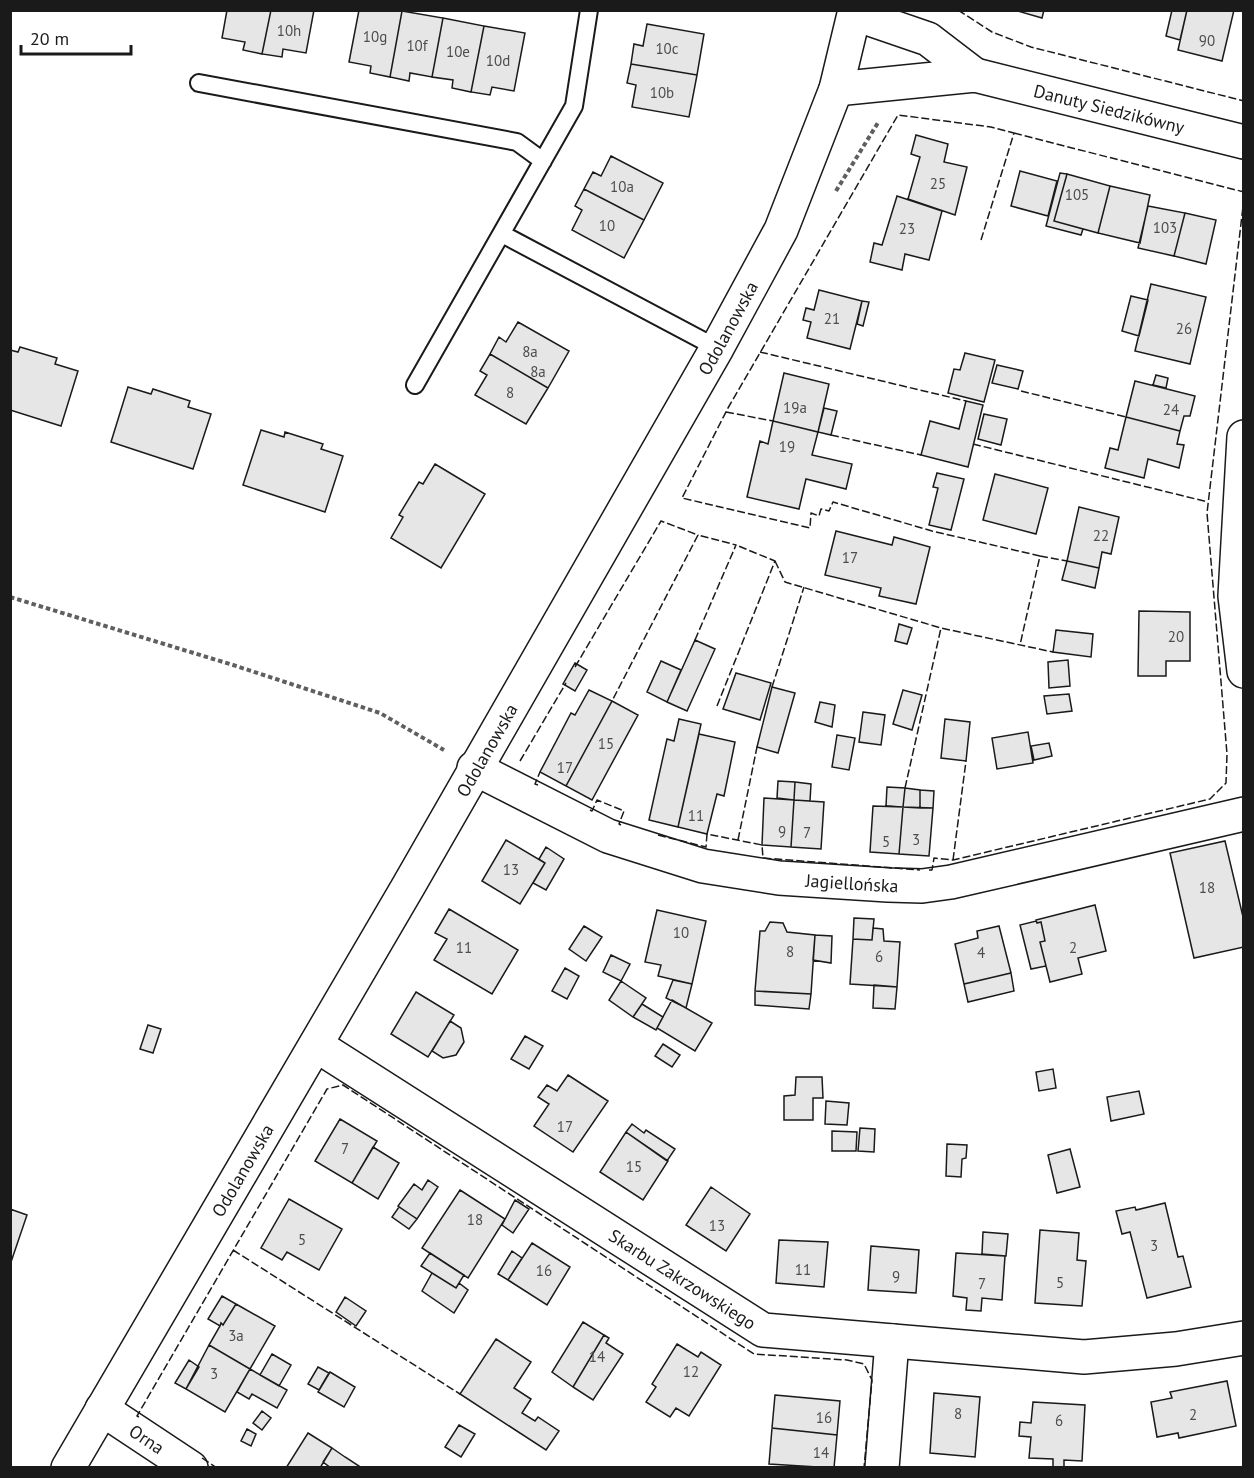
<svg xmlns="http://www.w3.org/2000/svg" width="1254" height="1478" font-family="'PT Sans',sans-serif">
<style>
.building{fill:#e6e6e6;stroke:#1a1a1a;stroke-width:1.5}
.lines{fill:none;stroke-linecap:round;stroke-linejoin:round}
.lane-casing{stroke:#1a1a1a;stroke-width:20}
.street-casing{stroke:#1a1a1a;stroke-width:36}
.secondary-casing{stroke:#1a1a1a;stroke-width:36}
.path{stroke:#5f5f5f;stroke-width:4;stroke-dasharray:4.5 3;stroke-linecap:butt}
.lane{stroke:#fff;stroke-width:16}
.street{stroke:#fff;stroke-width:33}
.secondary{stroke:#fff;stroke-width:33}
.fence{stroke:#1a1a1a;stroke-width:1.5;stroke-dasharray:8 3;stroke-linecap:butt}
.labels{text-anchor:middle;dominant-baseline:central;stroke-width:4.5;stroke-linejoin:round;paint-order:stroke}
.number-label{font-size:15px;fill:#4d4d4d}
.street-label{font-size:18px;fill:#1a1a1a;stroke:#fff}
</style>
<rect width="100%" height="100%" fill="#fff"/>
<path class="building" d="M227,10h44l-9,44 -19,-4 2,-8 -23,-4z
M271,10h43l-8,43 -23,-4 -1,8 -20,-3z
M359,10l43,1 -12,66 -20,-4 1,-7 -22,-4z
M1014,10h30l-2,8z
M1172,10h15l-7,30 -14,-4z
M1187,10h47l-12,51 -44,-11z
M402,11l41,7 -11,59 -22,-4 -1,8 -19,-4z
M443,18l41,8 -13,66 -19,-4 1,-8 -21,-3z
M647,24l57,10 -7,41 -66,-11 3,-20 9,2z
M484,26l41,7 -11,58 -22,-4 -2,8 -19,-3z
M631,64l66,11 -8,42 -57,-10 4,-22 -9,-2z
M916,135l32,9 -4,18 23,5 -12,48 -47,-16 12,-42 -9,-3z
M611,156l52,27 -19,37 -60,-31 9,-17 8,4z
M1020,171l37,10 -9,35 -37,-10z
M1060,173l7,1 -13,47 29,8 -2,6 -35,-9z
M1067,174l43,12 -12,47 -44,-12z
M1110,186l40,9 -10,48 -42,-10z
M584,189l60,31 -20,38 -52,-28 10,-20 -7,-4z
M897,196l45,15 -13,49 -24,-6 -3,16 -32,-8 4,-19 8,2z
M1148,206l37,7 -11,43 -36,-8z
M1185,213l31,7 -10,44 -32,-8z
M1151,284l55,13 -16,67 -55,-13z
M819,290l43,11 -12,48 -43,-11 4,-16 -8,-2 3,-12 8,2z
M1131,296l17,4 -9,36 -17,-5z
M862,301l7,1 -6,24 -6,-2z
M518,322l51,29 -21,37 -58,-34 9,-17 7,5z
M20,347l37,11 -2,6 23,7 -17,55 -51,-16v-60l8,2z
M965,353l30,7 -11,42 -36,-9 6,-24 6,1z
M490,354l58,34 -22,36 -51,-29 12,-20 -7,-4z
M997,365l26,6 -5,18 -26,-6z
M784,373l45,11 -11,48 -45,-11z
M1156,375l12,3 -2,10 -13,-3z
M1135,381l60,15 -5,20h-6l-4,15 -54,-14z
M128,387l23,7 2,-5 37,12 -2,6 23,7 -18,55 -82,-27z
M966,401l17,4 -15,62 -47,-12 9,-34 29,8z
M824,408l13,3 -6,24 -13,-3z
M984,414l23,5 -6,26 -23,-6z
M1126,417l54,14 -3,13 7,1 -5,23 -31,-9 -4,19 -39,-10 5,-20 8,2z
M773,421l45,11 -6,23 40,9 -6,25 -40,-10 -7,30 -52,-12 13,-56 8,3z
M261,430l23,7 1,-5 38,12 -2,5 22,7 -18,56 -82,-27z
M435,464l50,30 -44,74 -50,-30 12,-21 -4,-2 20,-33 4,2z
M937,473l27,6 -13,51 -22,-5 9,-37 -5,-1z
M995,474l53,14 -12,46 -53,-14z
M1079,507l40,10 -8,37 -9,-2 -3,16 -32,-7z
M836,531l56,14 2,-8 36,10 -14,57 -37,-8 2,-8 -56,-13z
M1067,561l32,7 -4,20 -33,-8z
M1139,611l51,1v49h-24v15h-28z
M899,624l13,4 -5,16 -12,-3z
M1056,630l37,4 -2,23 -38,-5z
M695,640l20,9 -28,62 -20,-9z
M1068,660l2,26 -21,2 -1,-26z
M661,661l20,9 -14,32 -20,-10z
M575,663l12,7 -12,21 -12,-7z
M736,673l35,10 -11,37 -37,-11z
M772,687l23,6 -17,60 -21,-6z
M589,690l23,11 -46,85 -26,-14 31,-59 4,2z
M903,690l19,5 -10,35 -19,-6z
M1069,694l3,17 -25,3 -3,-18z
M612,701l26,14 -46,85 -26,-14z
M820,702l15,3 -3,22 -17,-5z
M863,712l22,3 -4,30 -22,-3z
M679,719l22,5 -23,103 -29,-7 18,-81 7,2z
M945,719l25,3 -4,39 -25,-3z
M1028,732l5,31 -36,6 -5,-31z
M699,734l36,8 -11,54 -7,-2 -10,40 -29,-7z
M837,735l18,3 -6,32 -17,-3z
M1049,743l3,13 -18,4 -3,-14z
M778,781l17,1 -1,18 -17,-2z
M795,782l16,2 -1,17 -16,-1z
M887,787l18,1 -2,19 -17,-1z
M905,788l15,2v18l-17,-1z
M920,790l14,1 -1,17h-13z
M764,798l30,2 -3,47 -29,-2z
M794,800l30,2 -3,47 -30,-2z
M873,806l30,1 -4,47 -29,-2z
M903,807l30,1 -4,48 -30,-2z
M506,840l39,23 -25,41 -38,-23z
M1225,841l19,80v26l-50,11 -24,-105z
M546,847l18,12 -18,31 -13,-7 12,-20 -6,-4z
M1095,905l11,46 -28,7 4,16 -32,8 -10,-40 5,-1 -4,-19 -4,1 -1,-3z
M449,909l69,41 -26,44 -58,-34 13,-21 -12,-6z
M657,910l49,11 -14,63 -34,-8 3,-11 -16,-3z
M854,918l20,1 -2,21 -19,-1z
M1036,921l1,2 4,-1 4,19 -5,1 6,24 -15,3 -11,-44z
M770,922l13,1 4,9 28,3 -4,59 -56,-3 5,-60h5z
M584,926l18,11 -16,24 -17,-12z
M999,926l12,47 -47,11 -9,-40 23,-6 -1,-7z
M873,928l10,1 1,12 16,1 -3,45 -47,-3 3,-45 19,1z
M815,935l17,1 -1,27 -18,-3z
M611,955l19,9 -9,17 -18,-9z
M565,968l14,8 -12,23 -15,-8z
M1011,973l3,18 -46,11 -4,-18z
M673,980l19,4 -6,24 -20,-10z
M621,981l25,17 -13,19 -24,-17z
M874,985l23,2 -2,22 -22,-1z
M755,991l56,3 -2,15 -54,-4z
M416,992l38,23 -26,42 -37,-23z
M672,1000l40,23 -17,28 -38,-23z
M642,1004l21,13 -7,13 -23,-13z
M450,1021l11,7 3,14 -8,13 -13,3 -11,-7z
M148,1025l13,4 -8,24 -13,-4z
M525,1036l18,10 -14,23 -18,-10z
M663,1044l17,11 -8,12 -17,-11z
M1053,1069l3,19 -17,3 -3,-19z
M568,1075l40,26 -35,51 -39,-26 15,-22 -11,-7 9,-12 10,6z
M796,1077h26l1,21h-10v22h-29v-24l11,-1z
M1139,1091l5,23 -33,7 -4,-24z
M826,1101l23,2 -2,22 -22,-1z
M340,1119l37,22 -25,42 -37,-22z
M632,1124l12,9 2,-3 29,19 -8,12 -41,-29z
M860,1128l15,1 -1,23 -16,-1z
M832,1131l25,1 -1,19h-24z
M626,1132l42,29 -25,39 -43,-28z
M947,1144l20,1 -1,13 -4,1 -1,18 -15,-1z
M373,1147l26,16 -21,36 -26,-16z
M1070,1149l10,38 -23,6 -9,-38z
M428,1180l10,7 -21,32 -19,-13 16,-22 8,6z
M711,1187l39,27 -24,37 -40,-26z
M460,1190l45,29 -37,59 -46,-30z
M289,1199l53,30 -23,41 -32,-18 -5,8 -21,-12z
M515,1200l14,9 -16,24 -11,-8z
M1165,1203l13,54 5,-1 8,31 -44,11 -17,-66 -8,2 -6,-23 19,-4 1,3z
M399,1207l18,12 -8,10 -17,-12z
M10,1209l17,6 -17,50z
M1040,1230l39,3 -2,27 9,1 -4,45 -47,-3z
M983,1232l25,2 -2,22 -24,-2z
M779,1240l49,2 -4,45 -48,-4z
M532,1243l38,24 -23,38 -39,-25z
M871,1246l48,4 -3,43 -48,-3z
M512,1251l10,7 -14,22 -10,-6z
M430,1253l34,22 -8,13 -35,-22z
M956,1253l49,3 -3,44 -20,-2 -1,13 -15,-1 1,-12 -14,-2z
M432,1273l24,15 3,-5 9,7 -14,23 -32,-22z
M222,1296l14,8 -13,21 -2,-2 -1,3 -12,-7z
M345,1297l21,14 -10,15 -20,-14z
M236,1304l39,22 -25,43 -41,-24 11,-19 1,-3 2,2z
M583,1322l21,13 -31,52 -21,-15z
M604,1335l5,3 -3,5 17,11 -30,46 -20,-13z
M496,1339l35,23 -17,26 17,11 -9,14 13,8 3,-4 21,14 -13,19 -86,-56z
M677,1344l21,13 3,-5 20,13 -32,51 -13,-8 -6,9 -24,-15 10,-15 -4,-3z
M209,1345l41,24 -25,43 -39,-23z
M272,1354l19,11 -12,21 -19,-11z
M189,1360l10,7 -13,22 -11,-6z
M318,1367l11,6 -10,17 -11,-6z
M250,1369l37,21 -10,18 -25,-14 -3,5 -12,-7z
M330,1372l25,15 -11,20 -26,-15z
M1227,1381l9,45 -57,12 -1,-5 -21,4 -6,-35 21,-4 -2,-6z
M934,1393l46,4 -5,60 -45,-4z
M775,1395l65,6 -3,34 -65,-7z
M1033,1402l52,3 -3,56 -18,-1v8h-11v-9l-24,-1 2,-21 -12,-1 1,-14 11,1z
M262,1411l9,7 -9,12 -9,-7z
M459,1425l16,9 -14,23 -16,-10z
M772,1428l65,7 -3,33 -65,-4z
M247,1429l9,5 -5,12 -10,-5z
M308,1433l24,15 -12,20h-34z
M332,1448l13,9 17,11h-31l-8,-6z"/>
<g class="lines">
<g class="lane-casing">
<path id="lane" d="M199,83l318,59 26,19
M502,234l215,114
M415,385l159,-279 15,-96"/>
</g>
<g class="street-casing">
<g id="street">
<path d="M855,14l73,25 47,36"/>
<path id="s1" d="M836,89l139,-14 269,67"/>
<path d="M1244,437l-9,159 9,75"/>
<path id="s2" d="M474,768l134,68 95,30 76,12 109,7 34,1 29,-4 293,-68"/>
<path id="s3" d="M316,1045l447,285 321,27 92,-8 68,-11"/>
<path id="s4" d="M102,1409l89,59"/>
<path d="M882,1468l10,-127"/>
</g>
</g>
<g class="secondary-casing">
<g id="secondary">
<path id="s5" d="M68,1468l341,-583 308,-537 64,-118 55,-141 19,-79"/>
</g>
</g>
<path class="path" d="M836,191l43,-70
M10,597l223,68 147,48 64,37"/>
<use href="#lane" class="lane"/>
<use href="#street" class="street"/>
<use href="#secondary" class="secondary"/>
<path class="fence" d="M958,10l34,22 39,15 213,54
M1014,133l230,59
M981,240l33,-107 -23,-6 -93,-12 -170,293 -46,90 128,30 1,-15 8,3 2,-7 8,2 4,-9 99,29 108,25 -20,89
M760,352l206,49
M1021,391l105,26
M726,412l47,9
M831,435l90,20
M973,444l235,58
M1040,556l27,5
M775,561l10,21 156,46 112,24
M695,640l41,-95 -38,-10
M575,667l86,-146 37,14 -86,166
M772,687l32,-100
M717,706l58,-145 -39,-16
M520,761l46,-78
M538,785l-3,-1 5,-12
M905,788l36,-160
M590,810l2,1 5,-11 27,11 -5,13 2,1
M658,835l48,12 1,-13 55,11 1,13 157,12
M738,840l19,-93
M953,860l13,-99
M929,870h3l2,-12 19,2 257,-61 16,-16 1,-29 -20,-241 37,-315
M233,1250l227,144
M139,1417l-2,-1 190,-327 16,-4 411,269 93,6 17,4 8,16 -8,88
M202,1458l15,10"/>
</g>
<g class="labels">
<g class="number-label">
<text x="289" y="30">10h</text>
<text x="375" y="36">10g</text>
<text x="1207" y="40">90</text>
<text x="417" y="45">10f</text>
<text x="667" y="48">10c</text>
<text x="458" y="51">10e</text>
<text x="498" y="60">10d</text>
<text x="662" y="92">10b</text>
<text x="938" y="183">25</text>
<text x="622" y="186">10a</text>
<text x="1077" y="194">105</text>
<text x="607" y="225">10</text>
<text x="1165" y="227">103</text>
<text x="907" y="228">23</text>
<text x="832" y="318">21</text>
<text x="1184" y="328">26</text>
<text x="530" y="351">8a</text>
<text x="538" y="371">8a</text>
<text x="510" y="392">8</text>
<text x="795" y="407">19a</text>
<text x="1171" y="409">24</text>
<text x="787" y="446">19</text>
<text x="1101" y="535">22</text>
<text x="850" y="557">17</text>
<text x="1176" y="636">20</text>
<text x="606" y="743">15</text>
<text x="565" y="767">17</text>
<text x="696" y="815">11</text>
<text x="782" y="831">9</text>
<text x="807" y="832">7</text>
<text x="916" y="839">3</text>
<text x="886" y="841">5</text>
<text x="511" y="869">13</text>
<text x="1207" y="887">18</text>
<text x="681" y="932">10</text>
<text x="464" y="947">11</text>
<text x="1073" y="947">2</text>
<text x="790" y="951">8</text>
<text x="981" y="952">4</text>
<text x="879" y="956">6</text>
<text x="565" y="1126">17</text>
<text x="345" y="1148">7</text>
<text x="634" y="1166">15</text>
<text x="475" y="1219">18</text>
<text x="717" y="1225">13</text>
<text x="302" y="1239">5</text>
<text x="1154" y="1245">3</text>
<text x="803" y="1269">11</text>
<text x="544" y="1270">16</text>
<text x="896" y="1276">9</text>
<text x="1060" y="1282">5</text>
<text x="982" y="1283">7</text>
<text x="236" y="1335">3a</text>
<text x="597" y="1356">14</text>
<text x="691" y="1371">12</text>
<text x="214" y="1373">3</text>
<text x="958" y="1413">8</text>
<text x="1193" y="1414">2</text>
<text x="824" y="1417">16</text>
<text x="1059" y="1420">6</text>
<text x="821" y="1452">14</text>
</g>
<g class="street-label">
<text stroke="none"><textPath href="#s1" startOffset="278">Danuty Siedzikówny</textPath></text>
<text stroke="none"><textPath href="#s5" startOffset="1317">Odolanowska</textPath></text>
<text stroke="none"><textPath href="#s5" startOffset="831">Odolanowska</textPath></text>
<text stroke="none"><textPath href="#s2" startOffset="400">Jagiellońska</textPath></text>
<text stroke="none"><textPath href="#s5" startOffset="345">Odolanowska</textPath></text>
<text stroke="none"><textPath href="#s3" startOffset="435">Skarbu Zakrzowskiego</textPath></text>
<text stroke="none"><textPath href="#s4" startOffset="54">Orna</textPath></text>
</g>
</g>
<rect width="1254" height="1478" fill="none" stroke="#1a1a1a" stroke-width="24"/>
<path d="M21 45v9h110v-9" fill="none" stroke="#1a1a1a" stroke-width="3"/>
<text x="30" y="45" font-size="18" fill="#1a1a1a" stroke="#ffffff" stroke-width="4.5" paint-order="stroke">20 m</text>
</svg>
